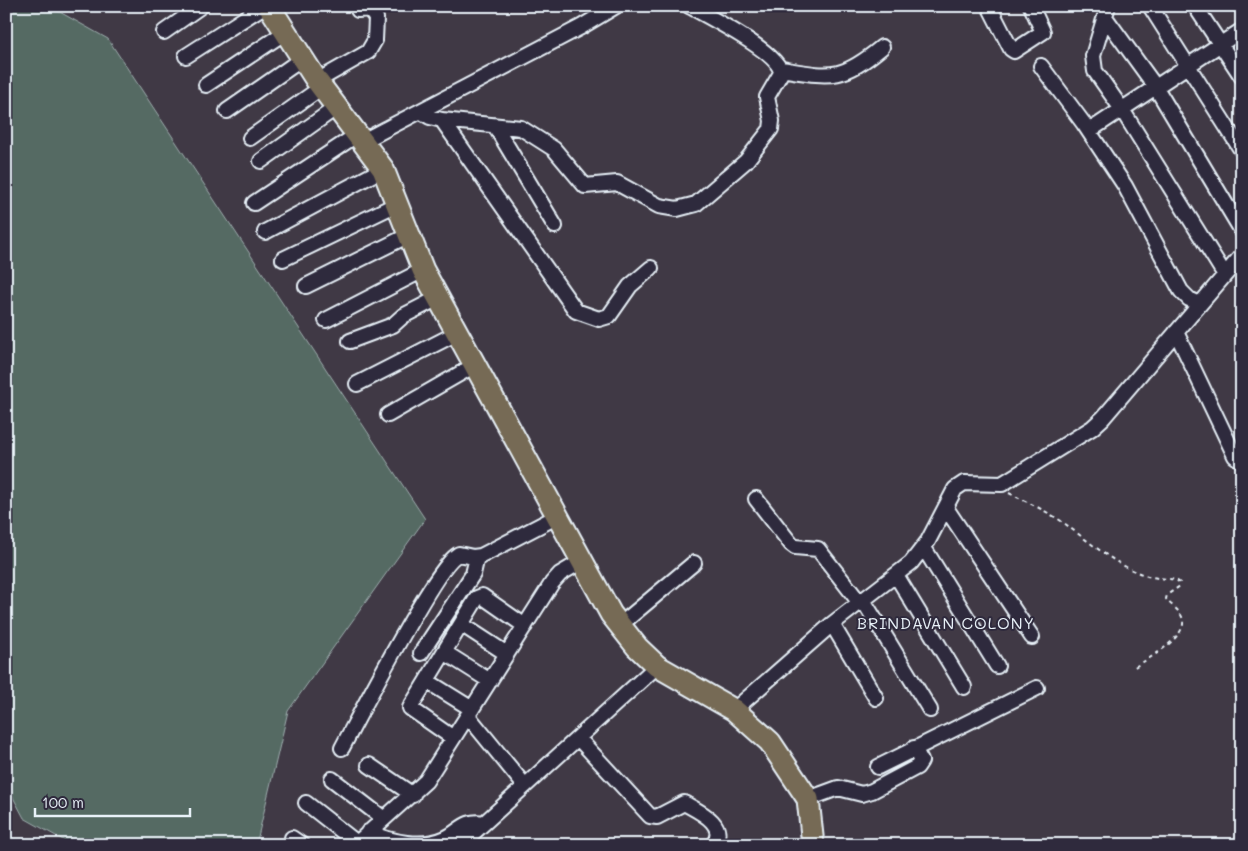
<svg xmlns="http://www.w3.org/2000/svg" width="1248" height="851" font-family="Mali,sans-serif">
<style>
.green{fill:#556a64;stroke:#9eaeae}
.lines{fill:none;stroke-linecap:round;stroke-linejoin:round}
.minor-casing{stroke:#e8f1f8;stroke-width:18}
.highway-casing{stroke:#e8f1f8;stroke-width:25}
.path{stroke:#e8f1f8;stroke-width:2;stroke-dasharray:4 4;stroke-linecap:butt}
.minor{stroke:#2f2a3d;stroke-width:14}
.highway{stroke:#766a54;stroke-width:21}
.labels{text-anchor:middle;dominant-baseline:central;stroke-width:4;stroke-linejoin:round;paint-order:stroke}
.neighbourhood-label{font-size:16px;letter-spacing:1px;fill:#e8f1f8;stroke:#2f2a3d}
</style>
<rect width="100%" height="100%" fill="#403945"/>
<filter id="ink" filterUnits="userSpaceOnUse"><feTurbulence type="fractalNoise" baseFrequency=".02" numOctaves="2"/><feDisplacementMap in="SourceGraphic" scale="10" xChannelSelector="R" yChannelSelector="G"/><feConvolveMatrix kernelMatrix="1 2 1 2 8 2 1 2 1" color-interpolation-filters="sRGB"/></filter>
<g filter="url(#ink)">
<path class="green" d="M6,6h43l59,33 317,480 -137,192 -32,134h-184l-48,-27 -18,-34z"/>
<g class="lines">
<g class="minor-casing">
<path id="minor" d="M989,6l22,43 3,2 29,-19 -12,-26
M1108,6l-15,50 2,15 26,37 104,167
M1150,6l92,145
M1195,6l47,71
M1105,17l50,69 87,145
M164,32l37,-26
M186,56l78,-50
M1041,66l43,58 41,62 56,105 8,8 11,5
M781,69c50,8 60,12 101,-22
M317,81l51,-29 7,-12 1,-22 -7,-9 -11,1
M206,85l78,-52
M227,111l75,-52
M420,111l10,6 12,3 79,8 33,21 31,37 32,-3 42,23 18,3 19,-5 50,-43 25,-32 1,-8 -5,-24 14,-24c-1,-20 -74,-57 -92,-67
M442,120l134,191 23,8 10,-3 21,-30 21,-18
M495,126l60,100
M1089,131l153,-101
M250,138l72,-51
M363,141l218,-114 35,-21
M261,161l76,-54
M254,203l104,-69
M265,232l118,-63
M283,259l114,-55
M306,286l103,-51
M326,320l97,-50
M1176,332l59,124 7,5
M350,341l43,-16 10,-9 35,-18
M357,384l100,-51
M388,415l87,-50
M756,499l35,45 4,3 23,2 42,54
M946,508l86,129
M924,548l73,118
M896,575l68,112
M863,600l67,110
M461,624l46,30
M832,624l44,74
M620,625l74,-62
M444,652l46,29
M421,653l52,-79 4,-17
M427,681l45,28
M734,710l98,-86 79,-61 17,-22 27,-52 9,-6 38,1 90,-56 11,-10 139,-163
M468,716l57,70
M453,738l-43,-30 67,-110 5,-2 43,30
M578,738l72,78 7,1 27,-14c14,8 45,21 29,42
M342,748c15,-28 97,-188 117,-194l14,3 8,-1 77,-40
M369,765l44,30
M878,767l159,-79
M332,779l52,40
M808,799l30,-11 24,6 10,-3 45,-24 4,-6 -7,-13
M306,803l51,40
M368,832c23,10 54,17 78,6 14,-7 20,-19 38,-15
M292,838l10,7
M355,845l71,-64 126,-198 8,-9 22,-13
M460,845l197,-179"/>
</g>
<g class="highway-casing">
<path id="highway" d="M269,6l48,75 66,88 40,101 188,344 26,33 20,19 77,44 36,32 38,57 5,46"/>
</g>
<path class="path" d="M1009,493c22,11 45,21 64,37 23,17 44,36 72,45 10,4 21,3 31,5l4,3v3l-13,9 -1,4c4,6 13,10 16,18 9,19 -36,43 -49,51"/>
<use href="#minor" class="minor"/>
<use href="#highway" class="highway"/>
</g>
</g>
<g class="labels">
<g class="neighbourhood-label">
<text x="946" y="622">BRINDAVAN COLONY</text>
</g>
</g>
<rect width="1248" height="851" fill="none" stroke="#2f2a3d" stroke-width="25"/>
<rect x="12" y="12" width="1223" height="826" fill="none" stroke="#e8f1f8" stroke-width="2" filter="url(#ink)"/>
<path d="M35 808v8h155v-8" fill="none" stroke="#e8f1f8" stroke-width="2.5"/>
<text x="42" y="808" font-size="15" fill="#e8f1f8" stroke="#2f2a3d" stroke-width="4" paint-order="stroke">100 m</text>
</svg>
